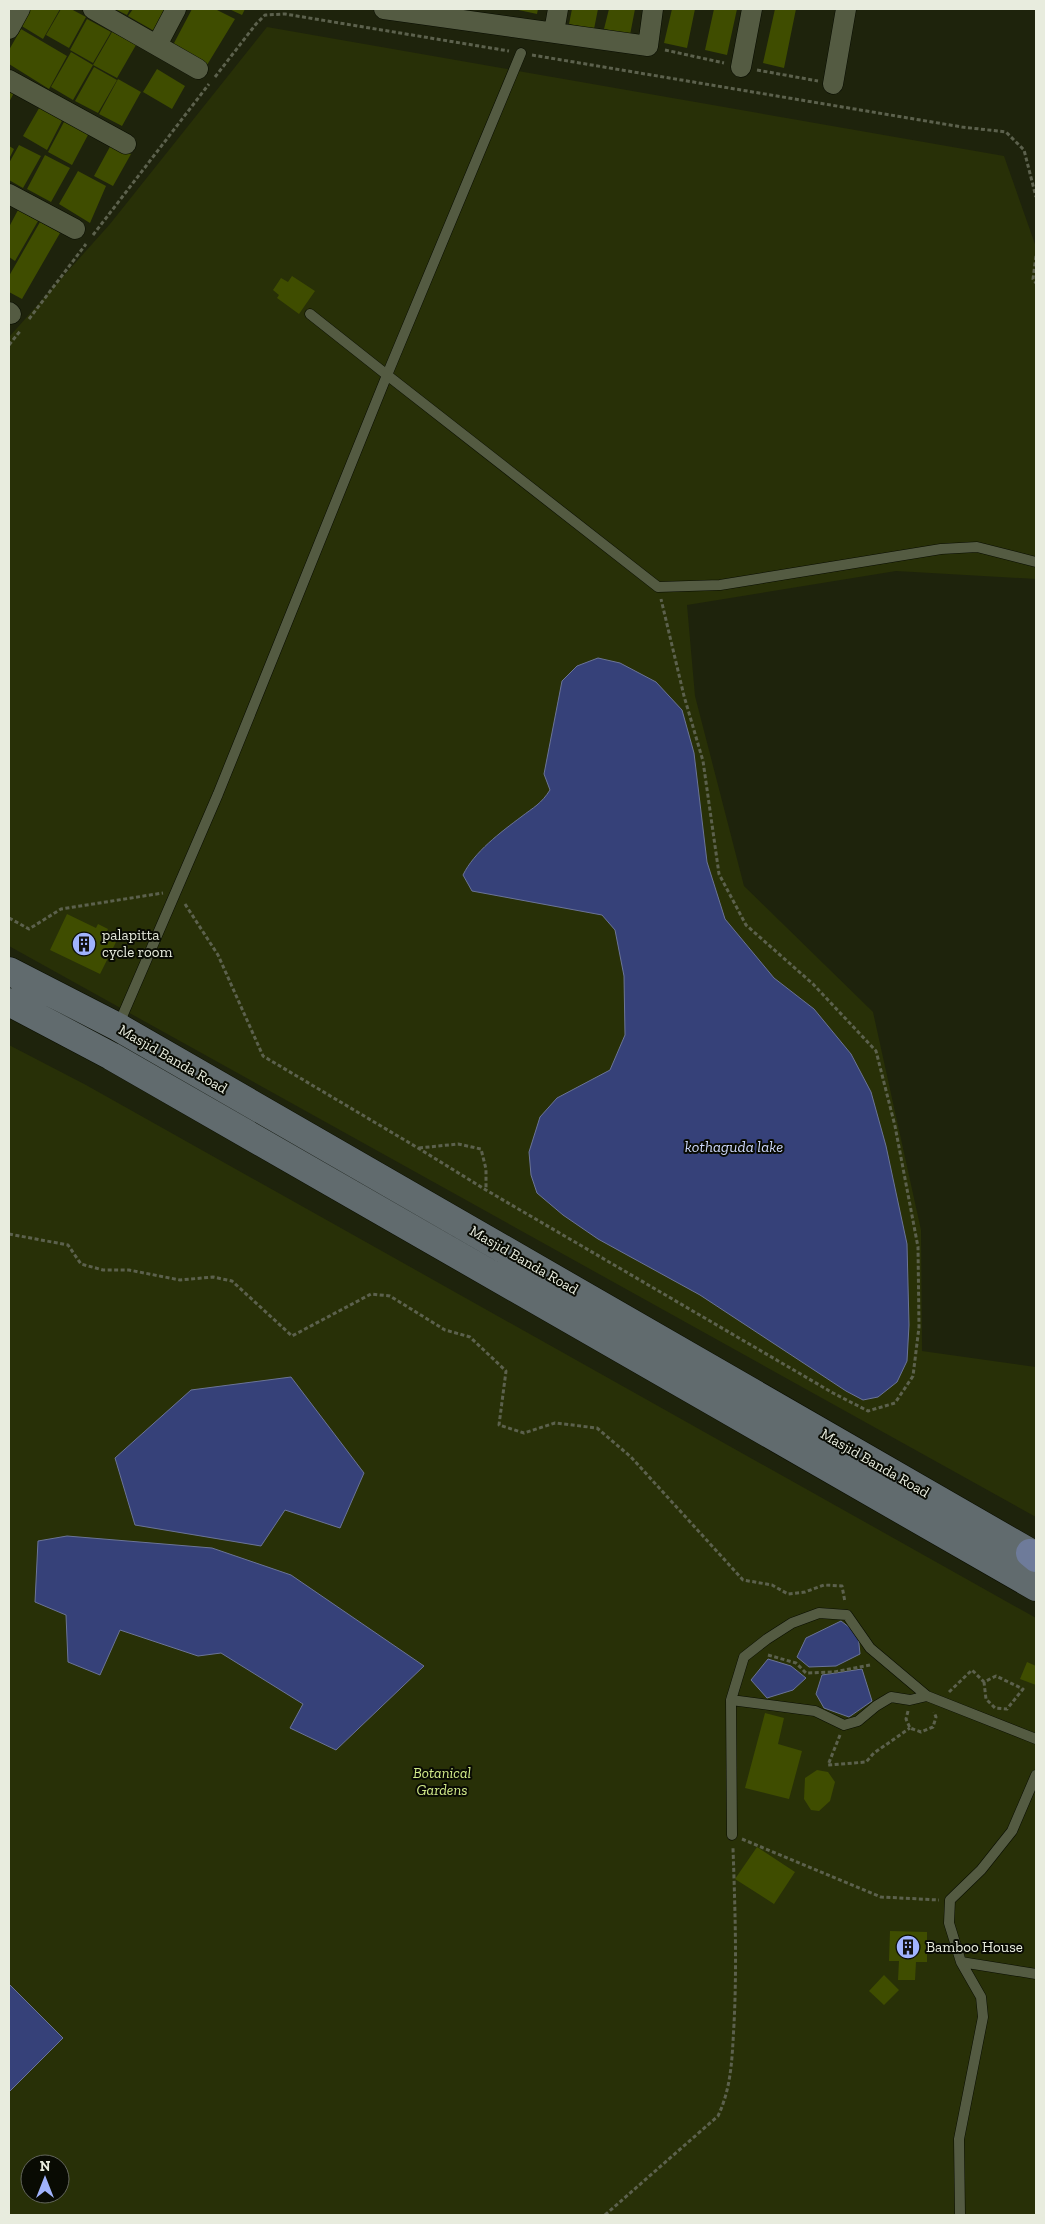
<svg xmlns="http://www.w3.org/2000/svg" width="1045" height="2224" font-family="'Zilla Slab',serif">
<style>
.green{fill:#283007;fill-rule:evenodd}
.water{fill:#364179;stroke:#6b7497}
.building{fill:#3f4d00}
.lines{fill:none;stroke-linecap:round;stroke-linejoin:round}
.lane-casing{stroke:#080c00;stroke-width:11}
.street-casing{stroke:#080c00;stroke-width:21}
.secondary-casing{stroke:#080c00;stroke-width:29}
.primary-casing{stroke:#080c00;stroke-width:29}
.path{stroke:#5c614d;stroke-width:3;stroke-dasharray:4 2.5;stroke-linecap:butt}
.lane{stroke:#545b42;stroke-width:10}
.street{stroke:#545b42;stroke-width:20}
.secondary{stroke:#616b6e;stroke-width:28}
.primary{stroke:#6e7b9a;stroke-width:28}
.labels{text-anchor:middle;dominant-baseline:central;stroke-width:4;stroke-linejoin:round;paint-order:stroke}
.poi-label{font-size:15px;fill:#e8ecde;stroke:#090b03;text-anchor:start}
.street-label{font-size:15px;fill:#e8ecde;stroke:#090b03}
.park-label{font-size:15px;font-style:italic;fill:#d4ec8b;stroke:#090b03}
.water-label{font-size:16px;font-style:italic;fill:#ced8fb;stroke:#090b03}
</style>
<rect width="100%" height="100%" fill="#1e230c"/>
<path class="green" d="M267,27l737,129 32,91v332l-140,-8 -209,34 8,91 49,190 129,126 48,218 1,121 114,16v150l-1027,-571v-609l101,-113z
M9,1045l77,40 950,533v597h-1027zM30,2164h30v30h-30z"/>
<path class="water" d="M598,658l22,5 36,19 26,28 12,43 13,109 18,57 49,59 40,31 37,45 20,38 15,54 21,98 2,81 -2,36 -10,21 -19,15 -15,3 -17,-9 -146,-96 -102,-56 -35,-24 -26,-22 -6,-18 -2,-23 11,-35 17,-19 53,-28 15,-35 -1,-59 -9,-46 -13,-15 -130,-24 -9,-16c11,-23 38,-43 58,-58 13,-10 20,-13 29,-27l-6,-16 18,-93 15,-15z
M291,1377l73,96 -24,55 -55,-18 -24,36 -126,-21 -20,-67 76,-68z
M67,1536l145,12 79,27 133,91 -88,84 -46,-22 13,-24 -82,-51 -23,3 -78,-26 -20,45 -32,-13 -2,-47 -31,-13 3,-61z
M841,1621l17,13 2,20 -24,12 -27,1 -12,-10 9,-19z
M768,1659l23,7 15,12 -13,12 -26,8 -16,-18z
M862,1669l10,32 -23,16 -25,-9 -8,-14 6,-19z
M9,1984l54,54 -54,54z"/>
<path class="building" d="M29,9h31l-17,30 -23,-14z
M61,9h10l15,8 -17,31 -23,-13z
M115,9h15l-3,6z
M133,9h36l-13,23 -28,-16z
M192,9h23l20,10 -28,46 -34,-20z
M229,9h16l-3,6z
M514,9h24l-1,5z
M572,9h26l-4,20 -25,-5z
M609,9h26l-5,26 -26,-6z
M672,9h23l-8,39 -23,-5z
M714,9h23l-10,46 -22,-5z
M775,9h21l-12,59 -21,-5z
M87,19l24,13 -18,31 -23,-13z
M21,29l46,27 -18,33 -40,-25v-14z
M112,32l24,13 -19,33 -24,-13z
M71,52l22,13 -20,35 -22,-13z
M94,67l23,13 -19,33 -23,-12z
M157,69l28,17 -13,23 -29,-17z
M118,79l23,13 -19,34 -23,-12z
M9,88l6,3 -6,11z
M42,103l23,12 -18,35 -24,-14z
M65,120l24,13 -17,32 -24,-13z
M112,143l19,11 -18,32 -19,-10z
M19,145l22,11 -18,32 -14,-8v-17z
M9,146l5,3 -5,10z
M45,155l25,13 -19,34 -24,-13z
M78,171l28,15 -16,37 -31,-19z
M18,210l20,11 -23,40 -6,-4v-30z
M40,222l20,11 -38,66 -13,-7v-16z
M292,276l23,15 -16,23 -22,-16 2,-3 -6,-5 8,-12 7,4z
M67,914l29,14 2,-4 10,5 -2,4 12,5 -18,36 -50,-24z
M1027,1662l9,4v19l-16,-6z
M765,1713l19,5 -6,26 24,7 -13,48 -44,-11z
M817,1770l11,2 7,10 -5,19 -11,10 -8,-1 -7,-11 1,-21z
M757,1847l38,25 -21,32 -39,-25z
M890,1931l37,1v30h-11l-1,18h-17l1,-19h-10z
M884,1975l15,15 -15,15 -15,-14z"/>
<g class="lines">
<g class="lane-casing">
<path id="lane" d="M521,53l-134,322 271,212 62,-2 221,-36 36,-2 59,15
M118,1026l100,-232 169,-419 -77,-61
M731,1700l84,11 29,14 14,-4 18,-15 15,-9 19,3 17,-4
M732,1835l-1,-135 13,-43 23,-18 25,-16 27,-10 28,2 23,33 57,48 109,43
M961,1962l75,12
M960,2215l-1,-76 24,-122 -2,-20 -20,-35 -12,-39 1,-23 31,-30 31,-39 24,-56"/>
</g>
<g class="street-casing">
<path id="street" d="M93,9l105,60
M384,9l264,37 5,-37
M9,29l11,-20
M554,32l4,-23
M157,45l19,-36
M741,67l11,-58
M9,80l117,64
M833,84l13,-75
M9,194l66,35
M9,312l2,2"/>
</g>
<g class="secondary-casing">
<path id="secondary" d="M9,971l109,56 918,529
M9,1002l102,54 925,531"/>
</g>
<g class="primary-casing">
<path id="primary" d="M1030,1553l6,5"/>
</g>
<path class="path" d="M665,50l59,13
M532,55l430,72 44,5 18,18 12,47
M757,70l61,11
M215,77l41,-53 9,-9 20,-1 224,37
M93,235l116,-151
M1036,256l-3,23 3,4
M29,319l57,-75
M9,345l12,-15
M185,904l33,51 45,101 155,92 68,42 347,203 35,18 27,-8 18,-27 6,-49 -1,-80 -23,-121 -19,-75 -63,-67 -67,-59 -27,-51 -16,-113 -19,-65 -23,-97
M9,918l20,11 32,-20 102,-16
M419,1148l39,-4 23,5 5,20v21
M9,1234l59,11 13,19 22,6h26l51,10 33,-3 19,4 60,55 79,-42 19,2 55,34 25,7 36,34 -7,54 25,8 31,-10 42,5 34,29 112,123 29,5 16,9 17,-2 19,-7 18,1 3,16
M768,1655l28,8 10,10 28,-1 36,-7
M949,1692l23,-22 12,12 12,-6 27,13 -16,20 -12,-1 -9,-9 -2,-17
M908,1711l-2,8 4,9 11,4 12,-5 3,-10 -2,-5
M840,1735l-12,30 38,-3 8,-9 36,-25
M742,1839l139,58 58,3
M605,2215l113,-99c14,-30 14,-59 16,-92 3,-59 1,-117 -1,-176"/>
<use href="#lane" class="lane"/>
<use href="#street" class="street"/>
<use href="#secondary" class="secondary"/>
<use href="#primary" class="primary"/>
</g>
<defs>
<g id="building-disc" transform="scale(1.25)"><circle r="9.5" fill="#a0b3fd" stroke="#090b03"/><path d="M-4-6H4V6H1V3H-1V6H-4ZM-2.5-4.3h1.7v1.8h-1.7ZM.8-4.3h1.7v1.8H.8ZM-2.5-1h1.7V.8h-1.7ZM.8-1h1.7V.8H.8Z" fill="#111"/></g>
</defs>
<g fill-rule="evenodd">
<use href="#building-disc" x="84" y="944"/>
<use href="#building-disc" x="908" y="1947"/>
</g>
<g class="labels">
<g class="poi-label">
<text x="102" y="935">palapitta<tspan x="102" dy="17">cycle room</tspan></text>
<text x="926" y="1947">Bamboo House</text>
</g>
<g class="street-label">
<text transform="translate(173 1059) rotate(30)">Masjid Banda Road</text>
<text transform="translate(524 1260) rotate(30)">Masjid Banda Road</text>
<text transform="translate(875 1463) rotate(30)">Masjid Banda Road</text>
</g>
<g class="park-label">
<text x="442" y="1773">Botanical<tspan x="442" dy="17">Gardens</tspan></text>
</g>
<g class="water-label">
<text x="734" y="1146">kothaguda lake</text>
</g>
</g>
<rect width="1045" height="2224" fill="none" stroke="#e8ecde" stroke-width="20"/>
<g transform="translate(45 2179)"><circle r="24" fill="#090b03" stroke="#62655b"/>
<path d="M0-4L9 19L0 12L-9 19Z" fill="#a0b3fd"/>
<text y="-8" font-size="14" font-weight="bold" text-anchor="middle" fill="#e8ecde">N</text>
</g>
</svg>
